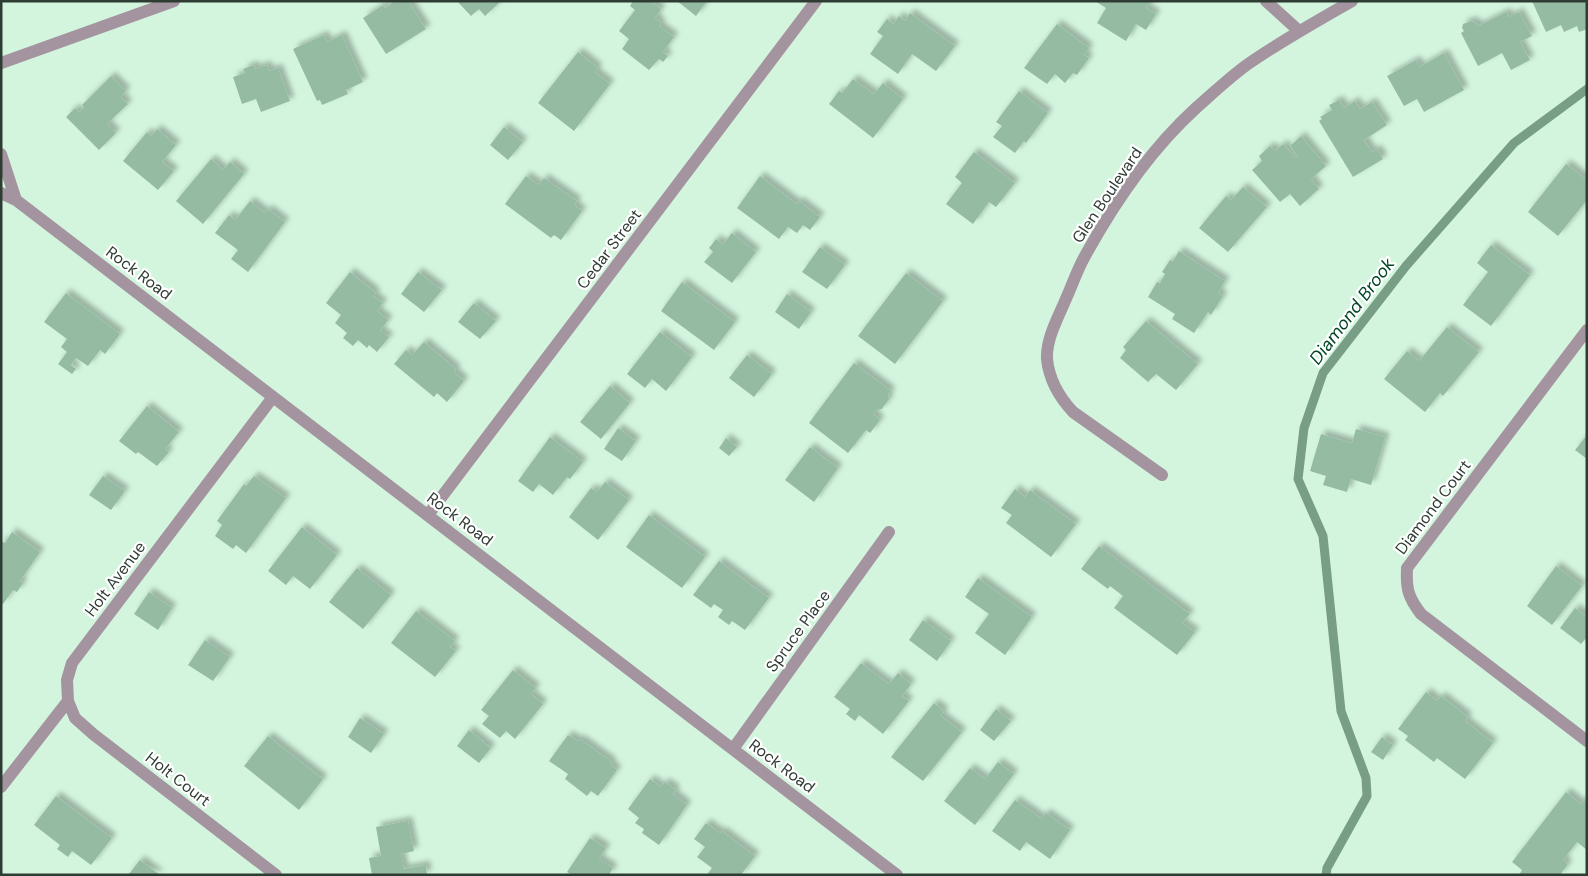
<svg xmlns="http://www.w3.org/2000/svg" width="1588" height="876" font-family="'DM Sans',sans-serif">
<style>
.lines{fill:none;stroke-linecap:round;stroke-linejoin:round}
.stream{stroke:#789e86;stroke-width:9}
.building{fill:#95bca3;filter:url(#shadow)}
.minor{stroke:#a394a0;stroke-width:12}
.labels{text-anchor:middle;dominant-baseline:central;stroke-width:4.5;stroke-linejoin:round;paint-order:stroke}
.street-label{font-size:16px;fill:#2f3c33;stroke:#fff}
.water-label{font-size:18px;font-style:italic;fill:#004626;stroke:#fff}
</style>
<defs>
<filter id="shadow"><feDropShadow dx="4.5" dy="-4.5" stdDeviation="2.5" flood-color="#0004"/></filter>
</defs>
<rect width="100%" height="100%" fill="#d3f5de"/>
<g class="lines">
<path class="stream" d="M1326,875l1,-7 40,-72 -1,-18 -25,-67 -18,-175 -25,-57 6,-51 19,-55 83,-107 108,-123 73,-54"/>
</g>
<path class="building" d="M395,1h13l18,28 -40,25 -23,-36 20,-13 2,3z
M457,1h44l-16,15 -6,-7 -8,7z
M633,1h17l11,8 -6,9 6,5 -2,3 15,11 -11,15 5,4 -5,6 -4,-3 -10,11 -27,-21 7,-10 -10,-8 16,-21 -5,-4z
M677,1h30l-11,15z
M1095,1h56l-5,7 10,6 -10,16 -10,-6 -10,17 -29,-18 9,-15z
M1532,1h55v28l-8,3 -2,-6 -13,6 -3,-7 -15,7z
M1506,12l3,5 10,-5 13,24 -12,6 10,18 -19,10 -9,-17 -24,13 -17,-33 3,-2 -2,-3 1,-4 8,-3 5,2 2,3z
M910,13l45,33 -19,25 -24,-17 -14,20 -28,-20 13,-18 -6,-4 10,-13 6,5 6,-8 6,5z
M1057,24l32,24 -5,7 5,3 -12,17 -4,-2 -8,10 -10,-9 -8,10 -23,-16z
M324,35l3,7 15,-7 21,47 -17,8 2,4 -26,11 -2,-5 -3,1 -24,-52z
M578,52l20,16 -3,4 15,12 -36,47 -36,-28z
M1444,53l20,37 -40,22 -7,-13 -13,7 -17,-30 29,-16 4,7z
M254,65l1,4 12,-4 2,6 9,-3 12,33 -29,11 -5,-13 -14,5 -9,-27 12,-4 -2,-4z
M111,76l15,15 -5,6 7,7 -21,20 9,9 -17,17 -33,-33 9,-9 4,4 5,-5 -2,-2z
M853,79l21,15 9,-11 20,16 -30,39 -44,-34 10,-13 3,2z
M1019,91l29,22 -22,30 -2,-2 -9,12 -22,-16 9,-11 -6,-4z
M1339,100l5,8 11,-7 5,8 12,-7 15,23 -23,15 8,12 5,-3 6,10 -30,18 -34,-56 3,-2 -2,-2 12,-7 -3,-5z
M504,127l19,15 -15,18 -18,-15z
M157,129l19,16 -14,17 12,9 -16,19 -35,-29 24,-29 4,4z
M1301,136l25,30 -15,13 8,10 -19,17 -10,-12 -10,8 -28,-32 10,-9 -3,-5 11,-10 5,5 8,-7 12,13 3,-1 -8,-10z
M974,152l41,31 -19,24 -7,-5 -16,22 -27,-20 16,-21 -7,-6z
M211,159l12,11 7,-8 14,12 -41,50 -27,-23z
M1566,164l21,16v20l-29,36 -30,-24z
M526,176l13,9 5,-7 33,23 -3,4 8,6 -21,29 -7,-5 -3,3 -46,-34z
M760,176l37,28 2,-3 21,16 -10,13 -7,-5 -6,8 -9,-6 -9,12 -42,-31z
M1243,187l24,20 -39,45 -29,-24 27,-32 5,4z
M250,201l15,12 3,-4 17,13 -37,50 -17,-13 7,-9 -23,-17 14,-18 6,5z
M732,233l24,19 -24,31 -28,-21 9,-10 -4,-4 7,-9 7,5z
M1491,245l39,30 -39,51 -28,-21 25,-33 -11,-9z
M820,247l25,18 -18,24 -25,-17z
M1179,251l46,30 -7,12 5,3 -12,19 -3,-3 -14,21 -22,-14 3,-5 -27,-17 9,-15 3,1 5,-9 -3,-2 8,-12 3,1z
M350,272l26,21 -3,3 10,7 -6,8 11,9 -8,11 9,6 -12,15 -8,-7 -2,3 -9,-8 -5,6 -10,-8 4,-5 -12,-10 6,-8 -15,-12z
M418,272l24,18 -18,22 -23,-18z
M906,273l37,28 -48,63 -37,-28z
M682,282l53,40 -21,28 -53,-39z
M66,293l54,41 -15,20 -5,-4 -12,16 -12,-8 -5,7 5,4 -4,5 -14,-10 9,-12 -6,-5 6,-8 -23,-17z
M787,294l24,18 -12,17 -24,-17z
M474,303l22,18 -16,18 -22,-17z
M1146,321l52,43 -22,26 -20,-16 -8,8 -28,-24 6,-8 -3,-3z
M1447,327l32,25 -36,44 -3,-3 -15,19 -41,-33 23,-28 12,10z
M660,332l32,25 -26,34 -14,-12 -7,9 -18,-14z
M424,342l32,27 -2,3 10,9 -17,21 -10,-9 -3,4 -40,-33 12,-14 6,5z
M747,355l25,19 -18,23 -25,-19z
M854,363l37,28 -3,3 1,5 -7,10 -5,1 -4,4 7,6 -10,13 -4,-3 -18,23 -39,-30z
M610,386l20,17 -29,36 -21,-17z
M147,406l32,26 -14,17 4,3 -12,14 -19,-14 -2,2 -17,-13z
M618,428l18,13 -14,20 -18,-12z
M1356,429l29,8 -14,48 -20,-6 -4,13 -24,-7 3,-9 -16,-5 11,-37 31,9z
M1587,435v24l-12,-9z
M550,437l33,25 -13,17 -3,-2 -14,18 -14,-11 -6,8 -15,-11z
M726,438l11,9 -8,9 -10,-8z
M810,447l28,21 -24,34 -29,-22z
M103,476l22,15 -14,19 -22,-15z
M254,476l32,22 -40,55 -10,-8 -3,4 -18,-13 7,-11 -5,-4 27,-37 2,2z
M605,482l24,18 -31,40 -29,-23 22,-29 6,4z
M1015,489l10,8 5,-7 46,34 -25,33 -45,-34 6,-8 -11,-7z
M649,515l56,42 -23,31 -56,-41z
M302,527l35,28 -27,34 -17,-13 -7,9 -18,-14z
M12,532l28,20 -20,29 3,2 -6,9 -4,-2 -10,14 -2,-1v-62l4,2z
M1099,546l91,68 -8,9 13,9 -18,23 -63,-47 9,-12 -13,-10 -2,3 -27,-20z
M719,561l50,37 -24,32 -13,-9 -3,4 -11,-8 5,-7 -9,-6 -3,4 -18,-13z
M1556,566l26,20 -30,39 -25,-19z
M357,568l34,27 -28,34 -34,-27z
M978,578l54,39 -27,38 -30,-22 14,-19 -24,-17z
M149,592l23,16 -14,22 -24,-16z
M1575,608l12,9v20l-6,7 -21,-16z
M416,611l39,30 -5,6 6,4 -21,26 -44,-34z
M923,620l28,21 -14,20 -28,-21z
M205,640l25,17 -17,24 -25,-16z
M861,663l28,21 9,-11 13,11 -9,12 7,5 -26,33 -24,-19 -4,6 -9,-7 4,-5 -16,-12z
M513,670l23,18 -5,6 12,10 -28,35 -9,-8 -6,7 -18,-14 7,-8 -8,-6z
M1426,692l11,9 4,-5 27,21 -3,4 28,22 -28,36 -28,-21 -3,4 -29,-22 3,-4 -10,-7z
M934,703l10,8 -3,5 21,16 -39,49 -32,-24z
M996,709l15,12 -17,20 -14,-11z
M360,718l24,16 -13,19 -23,-16z
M469,730l22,18 -12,15 -22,-17z
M568,735l10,6 2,-2 32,23 -2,2 7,6 -19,26 -7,-5 -4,5 -22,-17 3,-5 -19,-13z
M268,736l55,43 -24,31 -55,-44z
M1382,737l11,8 -10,15 -12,-8z
M998,762l16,12 -39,51 -31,-24 26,-33 15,11z
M650,779l11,8 4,-5 11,8 -3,4 14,11 -28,40 -17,-12 2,-4 -9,-6 4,-5 -11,-9z
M1566,792l15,12 3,-4 3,2v48l-10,-8 -14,18 5,4 -8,11h-41l3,-5 -10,-8z
M56,796l56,42 -21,27 -19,-14 -4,6 -11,-8 3,-4 -26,-20z
M1015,800l26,18 5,-5 24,17 -20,29 -24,-17 -6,9 -28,-20z
M408,821l6,30 -13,3 3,15 22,-4 1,10h-55l-3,-17 12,-2 -5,-29z
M706,823l14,10 2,-2 33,25 -14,19h-31l-2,-2 4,-5 -15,-11 8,-10 -11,-8z
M590,838l16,10 -7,11 14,9 -4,7h-37l-5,-3z
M140,860l20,15h-32z"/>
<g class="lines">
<path class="minor" d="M1266,1l33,30
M1,63l173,-62
M1,154l15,46
M1,193l15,7 881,675
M1587,330l-180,238c-1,21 1,29 14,46l166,127
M1162,475l-89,-63c-13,-14 -24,-33 -26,-53 -1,-20 11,-41 18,-58 7,-15 12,-31 20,-45 29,-53 66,-107 111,-148 17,-15 34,-31 52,-44 33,-23 69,-43 104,-63
M428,515l388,-514
M68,701l7,17 18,16 183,141
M733,749l156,-217
M1,787l67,-86 -1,-21 5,-17 201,-266"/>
</g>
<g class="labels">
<g class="street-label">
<text transform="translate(1107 195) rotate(-56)">Glen Boulevard</text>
<text transform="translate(609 249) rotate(-53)">Cedar Street</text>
<text transform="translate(139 273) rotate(37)">Rock Road</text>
<text transform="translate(1433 507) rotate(-53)">Diamond Court</text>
<text transform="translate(460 519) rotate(37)">Rock Road</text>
<text transform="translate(115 579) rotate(-53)">Holt Avenue</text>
<text transform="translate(798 631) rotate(-54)">Spruce Place</text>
<text transform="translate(782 766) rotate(37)">Rock Road</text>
<text transform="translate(178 779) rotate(38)">Holt Court</text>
</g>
<g class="water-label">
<text transform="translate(1352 311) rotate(-53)">Diamond Brook</text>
</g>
</g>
<rect width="1588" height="876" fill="none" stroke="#2f3c33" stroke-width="5"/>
</svg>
